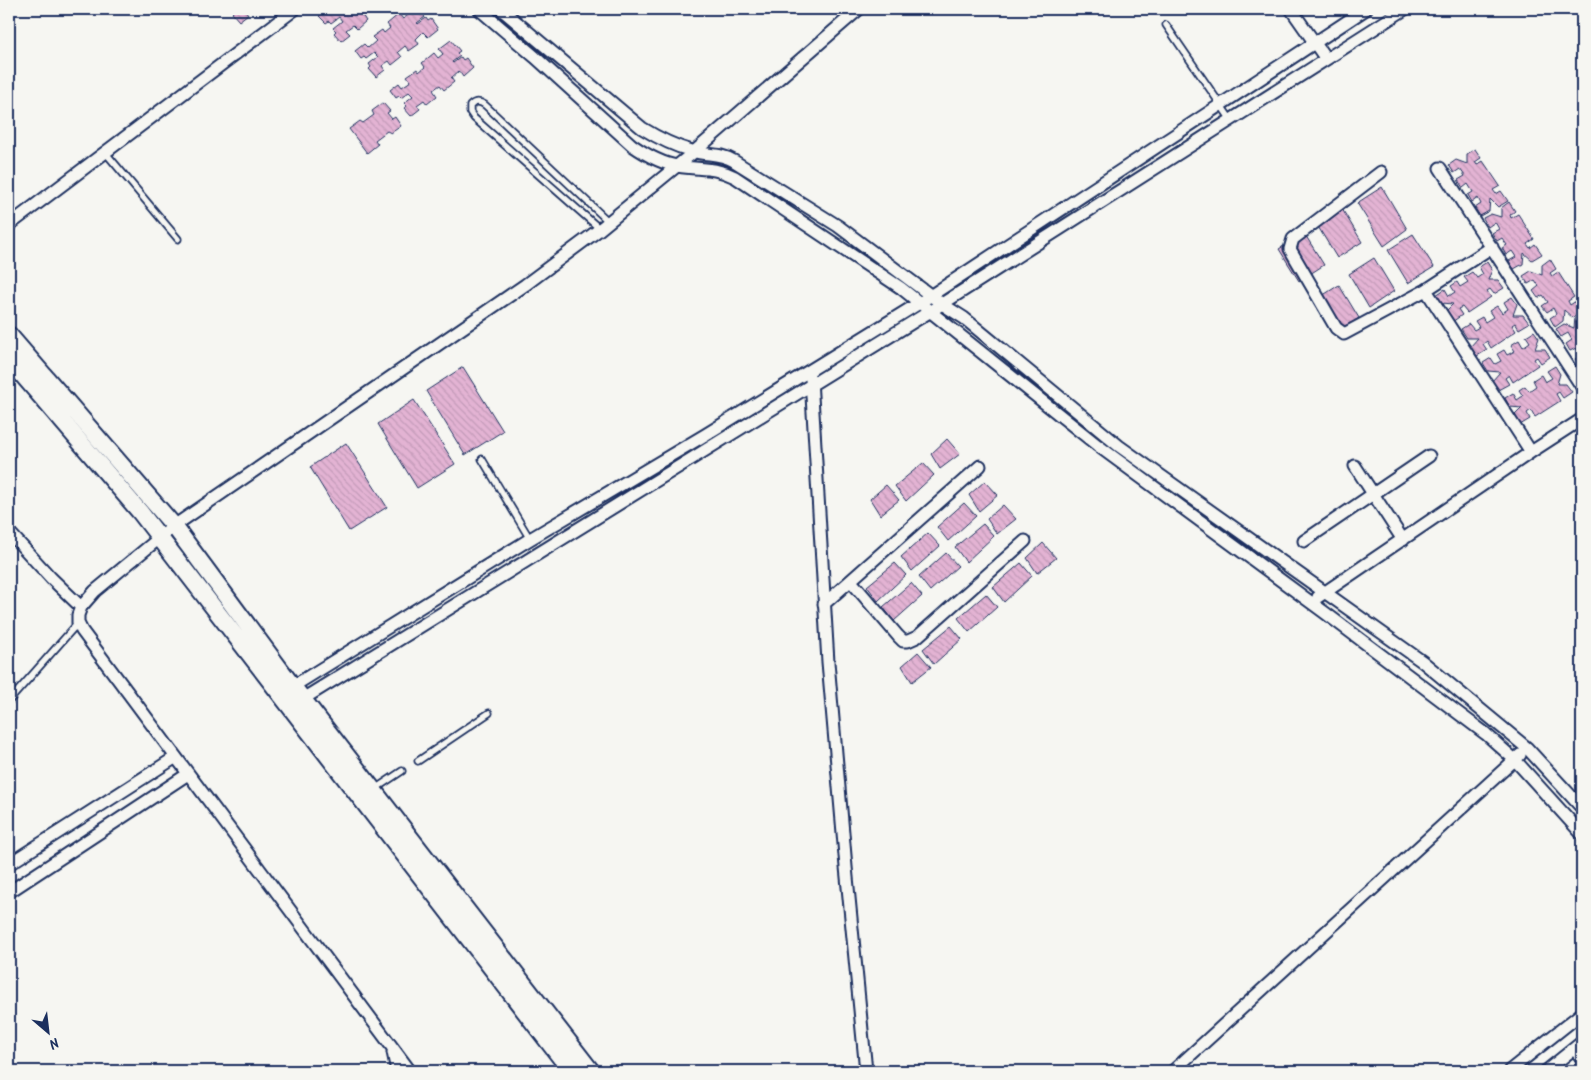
<svg xmlns="http://www.w3.org/2000/svg" width="1591" height="1080" font-family="Kalam,sans-serif">
<style>
.building{fill:url(#building-back-hatch);stroke:#1b2f5e}
.lines{fill:none;stroke-linecap:round;stroke-linejoin:round}
.lane-casing{stroke:#1b2f5e;stroke-width:9}
.street-casing{stroke:#1b2f5e;stroke-width:15}
.secondary-casing{stroke:#1b2f5e;stroke-width:20}
.lane{stroke:#f6f6f2;stroke-width:5.5}
.street{stroke:#f6f6f2;stroke-width:11}
.secondary{stroke:#f6f6f2;stroke-width:16}
</style>
<defs>
<pattern id="building-back-hatch" width="6" height="6" patternUnits="userSpaceOnUse" patternTransform="scale(1.25)"><rect width="6" height="6" fill="#e3b3d3"/><path d="M-1 5l2 2M0 0l6 6M5-1l2 2" fill="none" stroke="#c29ab8"/></pattern>
</defs>
<rect width="100%" height="100%" fill="#f6f6f2"/>
<filter id="ink" filterUnits="userSpaceOnUse"><feTurbulence type="fractalNoise" baseFrequency=".02" numOctaves="2"/><feDisplacementMap in="SourceGraphic" scale="10" xChannelSelector="R" yChannelSelector="G"/><feConvolveMatrix kernelMatrix="1 2 1 2 8 2 1 2 1" color-interpolation-filters="sRGB"/></filter>
<g filter="url(#ink)">
<path class="building" d="M233,9h14l-2,1 3,4 -9,7 -7,-8 2,-2z
M328,9l4,3 4,-3h46l-8,7 -5,-6 -7,5 4,6 -9,8 -4,-4 -7,5 4,4 -9,7 -7,-8 2,-2 -3,-3 9,-7 -3,-4 -8,6 -2,-2 -3,2 -7,-7z
M406,9h16l3,3 -3,2 3,3 -8,6 1,1 8,-6 2,3 3,-2 7,10 -10,8 -5,-5 -7,7 3,5 -10,7 -4,-5 -7,6 4,5 -10,8 -3,-4 -7,5 3,4 -9,7 -7,-8 2,-2 -2,-3 9,-7 -4,-4 -8,6 -2,-2 -3,2 -6,-8 9,-7 4,4 8,-7 -4,-4 10,-7 2,3 6,-5 -3,-4 12,-10 4,5 5,-4 -4,-5z
M451,40l9,11 -3,2 3,3 -8,6 1,1 8,-6 2,3 3,-2 7,10 -10,9 -4,-6 -8,7 3,4 -10,8 -4,-5 -7,5 4,6 -10,8 -3,-4 -7,5 3,4 -9,7 -7,-8 3,-2 -3,-3 9,-7 -4,-4 -8,6 -2,-2 -3,2 -6,-8 9,-7 3,4 9,-6 -4,-5 10,-7 2,3 6,-5 -3,-4 12,-10 4,5 5,-4 -4,-5z
M383,103l7,8 -3,2 5,6 3,-2 6,9 -10,7 -4,-2 -12,9 3,4 -11,9 -18,-24 11,-8 3,2 11,-8 -2,-4z
M1475,149l6,9 -6,4 2,3 6,-4 17,25 -7,4 3,4 5,-3 7,10 -10,6 -8,-8 -1,12 -9,5 -5,-8 6,-4 -3,-6 -6,4 -4,-7 5,-3 -5,-8 -5,4 -5,-8 7,-4 -5,-7 -6,4 -5,-8 7,-5 11,4v-10z
M1382,187l25,42 -23,17 -27,-43z
M1509,202l6,9 -5,4 1,3 7,-4 16,25 -7,5 3,4 5,-4 7,10 -10,6 -8,-7 -1,11 -9,5 -5,-8 7,-4 -4,-6 -6,4 -4,-7 5,-3 -5,-7 -5,3 -5,-8 7,-4 -4,-7 -7,5 -5,-9 8,-4 10,3v-9z
M1342,209l20,33 -25,16 -20,-33z
M1304,233l20,32 -25,16 -20,-32z
M1413,234l21,33 -26,16 -20,-33z
M1374,258l20,33 -25,17 -20,-34z
M1550,259l6,10 -6,4 2,3 6,-4 16,25 -6,4 2,4 6,-4 6,10 -9,7 -9,-8 -1,11 -8,6 -5,-9 6,-4 -3,-6 -6,4 -5,-6 6,-4 -5,-7 -5,3 -5,-7 6,-5 -4,-6 -7,4 -5,-8 8,-5 11,4v-10z
M1487,262l5,8 -4,10h10l6,8 -10,6 -4,-5 -3,2 4,6 -24,16 -5,-6 -4,2 4,6 -10,7 -7,-10 8,-8 -11,-1 -6,-8 9,-6 4,7 6,-4 -4,-6 6,-4 3,5 8,-5 -4,-5 8,-5 5,6 6,-4 -4,-7z
M1339,285l20,33 -25,16 -20,-33z
M1512,297l5,7 -4,11h10l6,8 -10,6 -4,-6 -3,2 4,6 -25,17 -4,-7 -4,3 4,6 -10,6 -7,-9 8,-9h-11l-6,-9 8,-5 5,6 5,-3 -4,-6 7,-4 3,5 8,-5 -4,-6 8,-5 5,7 6,-4 -4,-7z
M1582,313v51l-2,1 -5,-6 6,-3 -5,-8 -6,3 -4,-7 6,-4 -4,-7 -7,4 -5,-8 8,-5 10,4 1,-10z
M1534,331l5,7 -4,11h10l5,8 -9,6 -4,-6 -3,2 4,6 -25,17 -4,-7 -4,3 4,6 -11,6 -6,-9 8,-9 -12,-1 -5,-8 8,-5 4,6 6,-3 -4,-7 7,-4 3,5 8,-4 -4,-6 8,-5 4,7 7,-5 -4,-6z
M1555,366l5,8 -3,10h9l6,8 -9,6 -4,-6 -3,2 4,7 -25,16 -4,-7 -4,3 3,6 -10,6 -6,-9 8,-8 -12,-1 -5,-9 8,-5 4,7 6,-4 -4,-6 6,-4 4,5 7,-5 -3,-6 8,-5 4,7 7,-4 -5,-7z
M463,367l40,64 -38,24 -39,-64z
M414,400l41,64 -38,24 -39,-64z
M947,439l13,15 -20,15 -9,-15z
M346,443l41,64 -38,24 -39,-64z
M923,463l11,12 -28,26 -11,-15z
M985,481l13,14 -19,16 -10,-16z
M886,485l13,15 -19,15 -10,-16z
M964,503l12,13 -28,25 -11,-14z
M1003,505l13,14 -19,15 -10,-15z
M983,524l11,12 -28,26 -11,-15z
M928,533l12,13 -28,25 -11,-14z
M1043,543l13,15 -19,15 -10,-15z
M946,553l12,13 -28,25 -11,-14z
M895,563l11,12 -28,26 -11,-15z
M1021,563l11,13 -28,26 -11,-15z
M911,583l11,13 -28,25 -11,-14z
M986,594l11,13 -28,25 -11,-14z
M951,626l11,13 -28,25 -11,-15z
M918,652l13,15 -19,15 -10,-16z"/>
<g class="lines">
<g class="lane-casing">
<path id="lane" d="M1166,25l65,95
M105,152l73,87
M600,229l-126,-111 -4,-6v-6c5,-5 9,-5 15,-1l124,117
M482,459l48,80
M9,701l69,-78
M418,761l71,-48
M375,789l27,-18
M1572,1050l10,14"/>
</g>
<g class="street-casing">
<path id="street" d="M479,9l56,48 97,88c13,9 30,19 46,21 22,4 34,0 57,11l166,111 196,157 227,167 162,122 29,26 67,74
M501,9l141,119c16,10 32,18 50,23 16,5 26,1 42,10l104,65 104,78 22,14 155,128 304,216 104,86 55,60
M1291,9l35,50
M1440,168l142,219
M1381,172l-88,67 -3,10 46,79 8,6 82,-44 66,-43
M9,225l286,-216
M1426,290l105,162
M811,379l17,283 18,205 20,204
M1355,466l48,74
M9,532l42,46 30,29
M1304,541l125,-85
M851,581l47,55 5,5h5l9,-4 108,-96
M1318,597l213,-145 51,-33
M824,604l156,-138
M287,690l243,-151 175,-104 216,-133 445,-293
M298,702l644,-398 463,-295
M9,864l167,-107
M9,892l179,-118
M393,1052l4,19
M410,1071l-328,-440 -4,-8v-8l3,-8 14,-16 79,-65 351,-241 75,-56 94,-77 165,-143
M1173,1071l347,-316
M1509,1071l73,-58
M1546,1071l36,-29"/>
</g>
<g class="secondary-casing">
<path id="secondary" d="M9,335l165,191 114,154 303,391
M9,359l131,153 431,559"/>
</g>
<use href="#lane" class="lane"/>
<use href="#street" class="street"/>
<use href="#secondary" class="secondary"/>
</g>
</g>
<rect width="1591" height="1080" fill="none" stroke="#f6f6f2" stroke-width="30"/>
<rect x="15" y="15" width="1561" height="1050" fill="none" stroke="#1b2f5e" stroke-width="2" filter="url(#ink)"/>
<g transform="translate(48 1032) rotate(152)" stroke="#f6f6f2" stroke-width="4" paint-order="stroke">
<path d="M0-4L9 19L0 12L-9 19Z" fill="#1b2f5e"/>
<text y="-8" font-size="14" font-weight="bold" text-anchor="middle" fill="#1b2f5e">N</text>
</g>
</svg>
